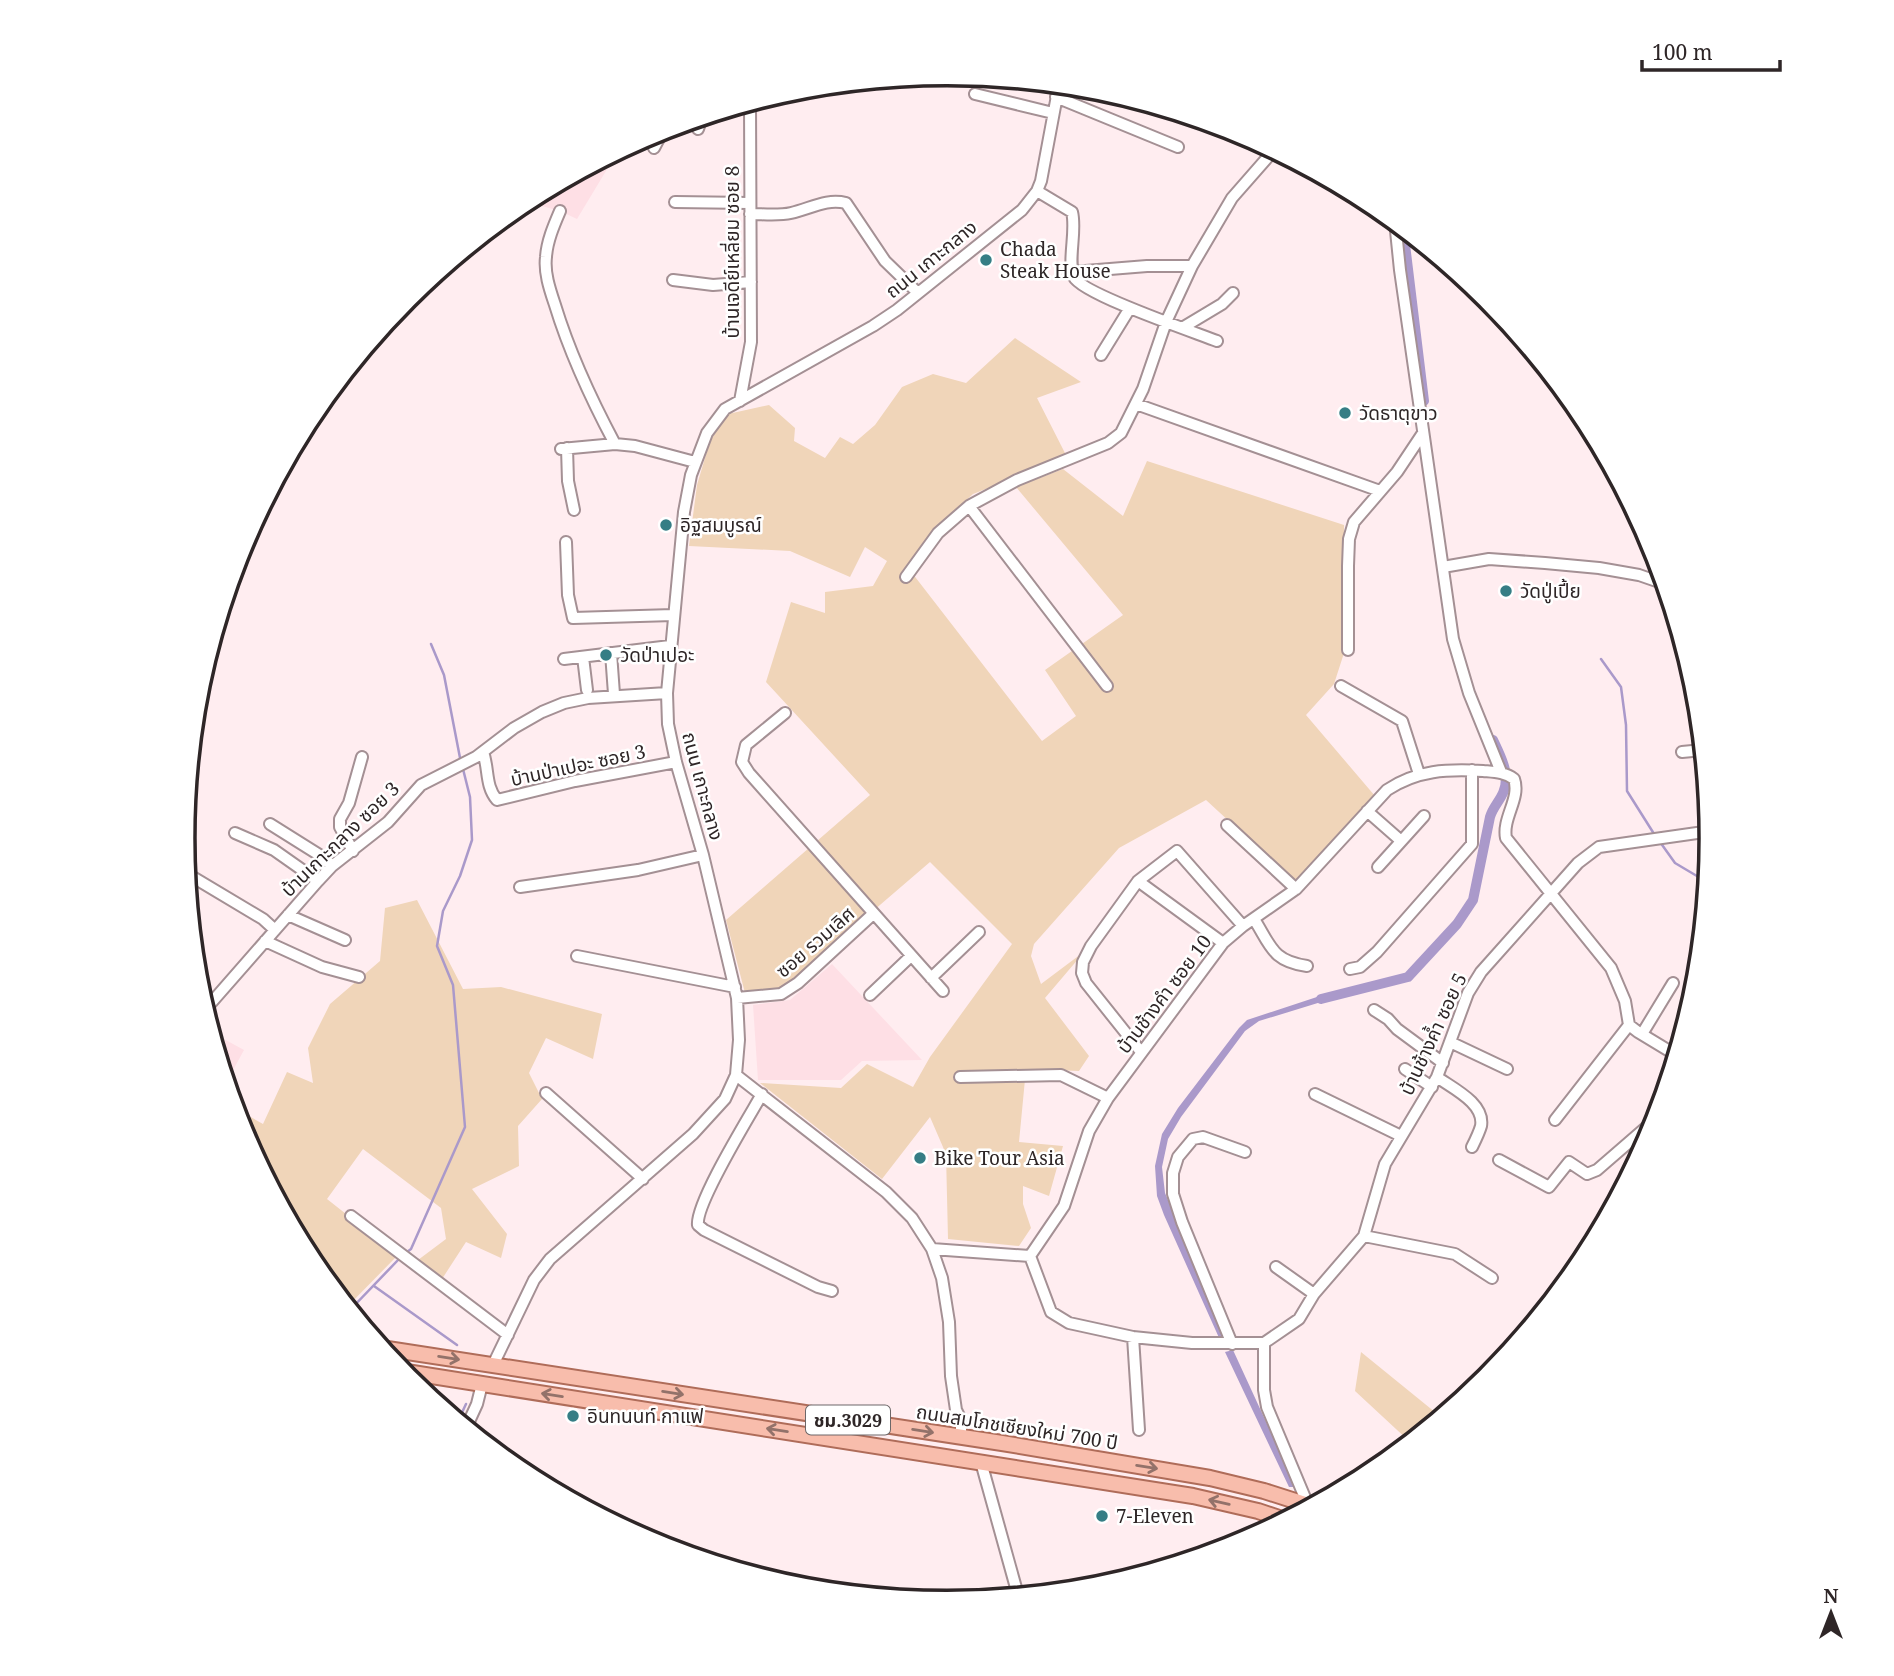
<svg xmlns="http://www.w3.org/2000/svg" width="1894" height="1676" font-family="'Noto Serif','Noto Sans Thai',serif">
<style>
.built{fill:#fedfe5}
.green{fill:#f0d5b9}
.water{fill:#aa99ca}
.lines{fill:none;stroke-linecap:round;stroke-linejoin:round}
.stream{stroke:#aa99ca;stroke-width:2.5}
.canal{stroke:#aa99ca;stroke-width:10}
.minor-casing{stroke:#a49094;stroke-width:14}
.major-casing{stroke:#af6c59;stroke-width:18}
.minor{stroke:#fff;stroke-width:10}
.major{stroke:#f8bdac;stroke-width:14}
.oneway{stroke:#93726a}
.poi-dot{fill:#367e85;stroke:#fff;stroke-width:2.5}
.labels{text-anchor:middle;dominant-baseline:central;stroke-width:5;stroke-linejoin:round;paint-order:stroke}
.shield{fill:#fff;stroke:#6d6768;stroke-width:2}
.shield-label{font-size:18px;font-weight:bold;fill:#2e2627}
.poi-label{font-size:19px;fill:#2e2627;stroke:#fff;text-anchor:start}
.street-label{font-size:19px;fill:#2e2627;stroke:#fff}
.rim{fill:none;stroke:#2e2627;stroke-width:3.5}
</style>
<rect width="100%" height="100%" fill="#ffedf0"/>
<path class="built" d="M618,151l-41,68 -17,-8 -22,-6 -59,33 44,-36z
M832,964l90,96 -60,1 -21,19h-83l-5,-75 37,-5z
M211,1032l33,18 -18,33z"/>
<path class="green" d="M1015,338l66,44 -44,16 30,59 -94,37 -42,38 -22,37 133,172 34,-25 -31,-46 78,-55 -107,-128 47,-18 60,47 24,-55 197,64v128l-10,31 -28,31 69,81 -79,87 -90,-83 -87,48 -85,96 -3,12 10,28 44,-33 -40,47 44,58 -10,15 -53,-2 -7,73 44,4 -14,50 -26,-10v18l8,24 -12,18 -71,-7 -2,-85 -16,-37 -48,62 -122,-96 81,5 26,-24 46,23 17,-30 82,-113 -82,-82 -149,128 -36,3 -19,-73 144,-125 -104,-113 25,-80 34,11v-21l48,-6 14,-25 -22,-14 -15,30 -60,-26 -101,-5 8,-61 13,-44 18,-27 41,-9 26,23 -1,13 31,17 15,-21 13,7 22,-19 27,-38 31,-13 33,9z
M417,900l46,89 38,-2 101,27 -9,45 -47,-21 -17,35 13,26 -24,27 1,40 -47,23 35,45 -6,24 -35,-16 -24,37 -24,-19 28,-21 -5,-31 -78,-59 -36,50 71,56 -51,52 -36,-45 -70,-132 -8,-23 30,17 24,-52 26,11 -5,-35 22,-44 50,-43 5,-53z
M1361,1352l80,65 -31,25 -55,-51z"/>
<path class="water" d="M1332,992l2,6 -75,23 -14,10 -64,86 -13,22 -6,28 3,26 63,147h-8l-56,-125 -7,-19 -2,-30 7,-32 16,-26 61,-80 8,-8z
M1233,1350l63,137h-7l-64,-135z"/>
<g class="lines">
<path class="stream" d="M431,644l13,31 17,88
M1601,659l20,28 5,38 1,66 29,46
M1660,842l15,21 32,19
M407,1252l4,-3 54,-122 -12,-142 -16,-39 6,-35 17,-35 12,-36 -2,-43 -7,-28
M374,1286l83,59
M350,1310l49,-51
M458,1421l8,-17"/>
<path class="canal" d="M1403,228l21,173
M1321,999l87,-22 49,-53 16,-24 17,-83c3,-10 9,-15 13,-24 8,-18 -2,-36 -10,-53"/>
<g class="minor-casing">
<path id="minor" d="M975,94l78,19
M1056,97l122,50
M698,129l4,-12
M654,148l10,-19
M1037,191l35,21c5,19 -5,48 2,65 8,17 120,55 143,64
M675,202l74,1
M560,211c-6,14 -13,30 -14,46 -2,16 4,33 9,48 15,49 36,94 60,139
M750,214c13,0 28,2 41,-1 19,-4 35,-15 55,-10l39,58 33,32
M1395,221l5,49 53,369 16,54 32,79
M1073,272l74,-6h45
M673,280l40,5 38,-3
M1182,328l40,-24 11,-11
M1101,355l29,-47
M740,401l11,-59 -1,-239
M1136,404l244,87
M567,448l1,33 6,29
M561,449l54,-5 20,2 60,16
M969,506l138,180
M566,542l2,53 5,23 100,-3
M1443,567l46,-8 56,4 54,5 40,7 26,9
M906,577l32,-44 31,-27 48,-26 91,-37 13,-10 22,-44 23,-67 26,-56 40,-68 42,-48
M1348,650v-84l1,-27 5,-17 43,-50 26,-39
M611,653l3,41
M583,657l4,33
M564,659l106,-13
M1341,686l61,35 17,53
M785,713l-39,32 -4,17 7,11 194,218
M483,752c6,17 2,34 14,48l78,-19 101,-19
M1682,752l21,-2
M1367,811l33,29
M270,824l51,32 11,10
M1227,825l69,64
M235,833l39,17 44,31
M353,851l-13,-24v-8l9,-16 13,-46
M1378,867l46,-51
M186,873l77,46 12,11
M1138,881l85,62
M520,887l118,-17 65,-15
M288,915l57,25
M1254,919c17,27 18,42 53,47
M265,941l57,26 37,10
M577,956l158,31
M1350,969l10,-2 17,-15 95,-108v-74
M931,978l48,-46
M870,995l41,-39
M737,998l44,-4 17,-11 75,-69
M1374,1010l14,9 9,10 46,34
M204,1011l114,-130 14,-15 56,-44 33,-37 55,-28 38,-29 28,-16 22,-9 24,-5 79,-5
M1642,1034l31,-51
M1450,1042l57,27
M1141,1052l-55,-69 -4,-10 1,-11 8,-16 47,-65 39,-30 66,75
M1405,1069l27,18
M736,1075l150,117 26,26 20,31 10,29 7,44 2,54 5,34 5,10v17
M960,1077l101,-2 47,23
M1437,1077c15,11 48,26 44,49 -2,7 -6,15 -9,21
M546,1093l97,86
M762,1094c-13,23 -67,110 -64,131l6,5 114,57 14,4
M1315,1094l86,42
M1555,1120l74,-95
M1499,1160l50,27 20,-25 18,12 10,-4 60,-52
M351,1216l157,119
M1364,1236l91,18 37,24
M932,1249l98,7
M1030,1256l34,-50 25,-75 19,-33 115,-155 20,-17 53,-37 91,-99c30,-20 60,-21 96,-19 11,1 22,1 31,8 7,19 -12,39 -8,59l105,130 14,33 4,24 9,7 38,23
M1030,1256l21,56 18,11 64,14 59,6h72
M1276,1267l38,27
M1133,1337l6,93
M1264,1343l35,-24 15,-25 50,-58 21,-72 52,-87 31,-84 13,-21 97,-109 21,-16 112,-16
M1264,1343v47l3,17 41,98
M1232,1344l-50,-122 -9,-28v-21l5,-16 15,-18 10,-2 42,15
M493,1365l41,-85 16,-21 143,-125 32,-35 11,-24 3,-35 -2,-42 -34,-143 -27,-93 -8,-38 -1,-31 17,-181 7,-37 16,-42 18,-24 148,-83 24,-16 125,-100 15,-19 4,-10 18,-96
M466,1428l11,-24 5,-20
M981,1462l37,133"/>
</g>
<g class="major-casing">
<path id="major" d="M381,1348l621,95 208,35 54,13 47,15
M400,1371l793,125 65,15 27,9"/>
</g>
<use href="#minor" class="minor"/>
<use href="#major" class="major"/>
</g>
<defs><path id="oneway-shaft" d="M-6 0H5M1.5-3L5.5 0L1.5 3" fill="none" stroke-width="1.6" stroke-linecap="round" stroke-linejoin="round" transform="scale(1.75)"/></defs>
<g class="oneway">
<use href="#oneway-shaft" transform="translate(449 1358) rotate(9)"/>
<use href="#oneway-shaft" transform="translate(673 1393) rotate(9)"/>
<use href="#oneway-shaft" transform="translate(552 1395) rotate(-171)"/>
<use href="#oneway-shaft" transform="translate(777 1430) rotate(-171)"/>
<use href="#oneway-shaft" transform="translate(923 1431) rotate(9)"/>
<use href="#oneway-shaft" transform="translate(1147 1467) rotate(9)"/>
<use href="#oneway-shaft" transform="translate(1219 1502) rotate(-167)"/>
</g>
<g class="poi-dot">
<circle cx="986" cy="260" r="7"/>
<circle cx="1345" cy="413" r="7"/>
<circle cx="666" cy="525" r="7"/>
<circle cx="1506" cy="591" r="7"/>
<circle cx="606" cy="655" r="7"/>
<circle cx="920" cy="1158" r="7"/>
<circle cx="573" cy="1416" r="7"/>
<circle cx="1102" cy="1516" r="7"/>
</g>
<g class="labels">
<rect class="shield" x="806" y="1405.5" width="84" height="29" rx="5"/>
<g class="shield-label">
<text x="848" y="1420">ชม.3029</text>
</g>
<g class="poi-label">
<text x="1000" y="249">Chada<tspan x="1000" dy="22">Steak House</tspan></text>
<text x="1359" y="413">วัดธาตุขาว</text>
<text x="680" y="525">อิฐสมบูรณ์</text>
<text x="1520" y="591">วัดปู่เปี้ย</text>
<text x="620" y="655">วัดป่าเปอะ</text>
<text x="934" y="1158">Bike Tour Asia</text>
<text x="587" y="1416">อินทนนท์ กาแฟ</text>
<text x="1116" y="1516">7-Eleven</text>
</g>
<g class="street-label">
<text transform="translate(732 252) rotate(-90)">บ้านเจดีย์เหลี่ยม ซอย 8</text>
<text transform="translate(931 259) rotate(-39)">ถนน เกาะกลาง</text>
<text transform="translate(578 765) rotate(-12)">บ้านป่าเปอะ ซอย 3</text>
<text transform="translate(703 786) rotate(75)">ถนน เกาะกลาง</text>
<text transform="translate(340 839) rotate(-44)">บ้านเกาะกลาง ซอย 3</text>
<text transform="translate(815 942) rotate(-41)">ซอย รวมเลิศ</text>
<text transform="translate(1164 994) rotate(-53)">บ้านช้างคำ ซอย 10</text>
<text transform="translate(1433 1034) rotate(-65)">บ้านช้างค้ำ ซอย 5</text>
<text transform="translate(1017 1427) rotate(9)">ถนนสมโภชเชียงใหม่ 700 ปี</text>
</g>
</g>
<path d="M0 0H1894V1676H0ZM195 838a752 752 0 1 1 1504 0a752 752 0 1 1-1504 0Z" fill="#fff" fill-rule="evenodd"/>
<path class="rim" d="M195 838a752 752 0 1 1 1504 0a752 752 0 1 1-1504 0Z"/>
<g transform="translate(1831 1613)" stroke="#ffffff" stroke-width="5" paint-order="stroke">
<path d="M0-5L12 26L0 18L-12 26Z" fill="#2e2627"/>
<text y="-10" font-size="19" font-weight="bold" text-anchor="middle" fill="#2e2627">N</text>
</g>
<path d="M1642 60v10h138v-10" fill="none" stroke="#2e2627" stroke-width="3.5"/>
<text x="1652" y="60" font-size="21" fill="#2e2627" stroke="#ffffff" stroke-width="5" paint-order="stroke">100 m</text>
</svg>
